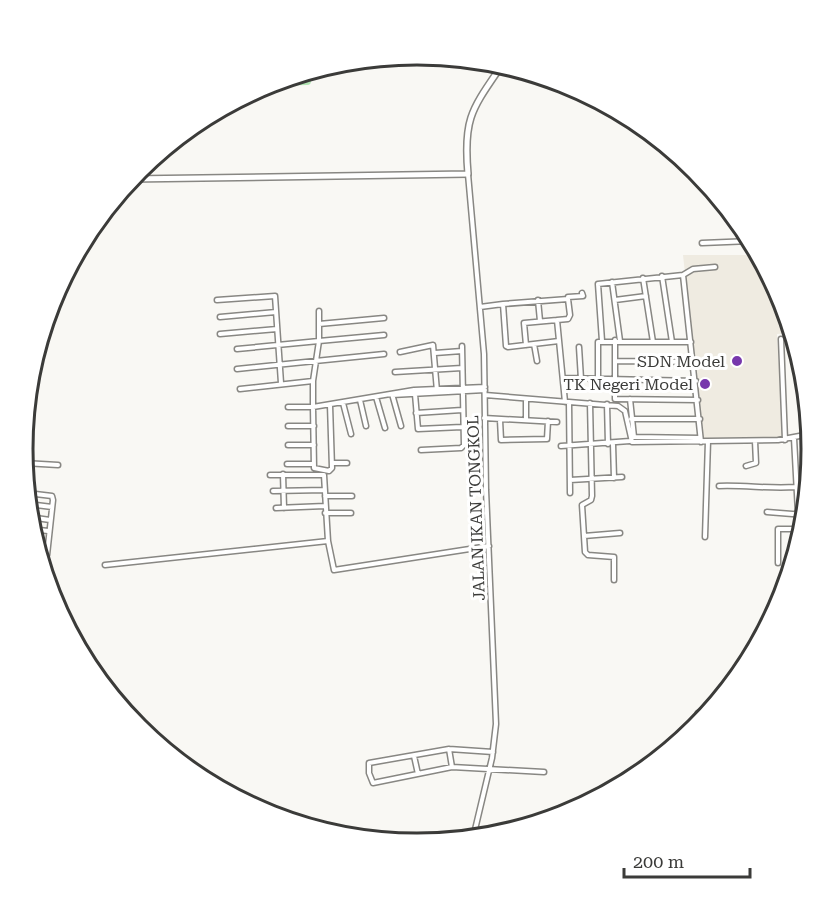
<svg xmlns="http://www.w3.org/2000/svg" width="834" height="898" font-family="'Roboto Serif',serif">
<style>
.built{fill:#efebe1}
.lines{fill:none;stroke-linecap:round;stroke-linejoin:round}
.river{stroke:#b2e5b3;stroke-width:8}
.minor-casing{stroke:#888783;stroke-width:7}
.major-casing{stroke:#888783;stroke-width:8}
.minor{stroke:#fff;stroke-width:4}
.major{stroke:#fff;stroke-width:5}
.poi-dot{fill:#7737ac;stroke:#fff;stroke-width:2}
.labels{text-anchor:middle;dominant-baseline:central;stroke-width:6;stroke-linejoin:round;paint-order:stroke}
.poi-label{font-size:16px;fill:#3b3b39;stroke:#fff;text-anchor:end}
.street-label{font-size:16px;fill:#3b3b39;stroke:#fff}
.rim{fill:none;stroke:#3b3b39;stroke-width:3}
</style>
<rect width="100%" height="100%" fill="#f9f8f4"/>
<path class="built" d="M683,255h76l23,43 10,35 -15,1 6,103 -80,1z"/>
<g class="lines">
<path class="river" d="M274,82l33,-1"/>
<g class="minor-casing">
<path id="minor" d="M468,174l16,180 2,136 10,234 -4,34 -19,80
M702,243l49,-2
M683,275l18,167
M662,276l10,66
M643,278l10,64
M612,282l8,59
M568,297l15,-1 -1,-3
M217,300l58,-4 6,87
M538,300l2,21
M615,300l31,-4
M480,307l23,-3
M319,311v30l65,-6
M220,317l56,-5
M557,320l8,82
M319,324l65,-6
M220,334l57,-5
M781,339l4,101
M615,340v59l83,1
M602,341l-4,-57 85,-9 10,-6 22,-2
M534,344l3,17
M526,345l-2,-22 44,-4 2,-4 -2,-16 -65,5 3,42 2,1 51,-6
M579,347l2,32
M237,349l82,-8 -6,40
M400,352l33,-7 4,46
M435,353l27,-2
M615,361l79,1
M237,369l147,-15
M395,372l67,-4
M564,378l132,3
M598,380v-38h93
M240,389l73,-8v26h-25
M392,394l9,32
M415,394l3,35 44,-2
M392,395l93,-5
M485,395l133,11 7,5 7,31 146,-2 32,-6
M376,397l9,31
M630,399l4,38 66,1
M360,400l6,26
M569,402l1,91
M343,403l8,31
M590,403l2,93 -1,4 -9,5 3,47 3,3 26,2v23
M607,404l1,40
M330,405l2,63 -3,3 -15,-3 -1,-61 101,-17 71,-3
M808,412v71
M416,413l46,-3
M484,418l73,4
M631,419h69
M500,420l1,20 46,-1 1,-18
M526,420v-20
M288,426h26
M794,438l4,75
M613,444l1,34
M288,445h26
M561,446l69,-5
M421,450l40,-2 3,-3 -2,-99
M24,463l34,2
M332,463h15
M287,464h27
M746,466l10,-3 -1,-22
M283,474l1,34
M270,475h54l4,66 6,29 155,-24
M570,480l52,-3
M719,486c28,-1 50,3 77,1
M273,491l52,-1
M27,493l25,3 1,4 -6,55 -7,2
M325,496h27
M28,504l24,3
M276,508l49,-2
M767,512l38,3
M325,513h26
M798,516l1,12
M29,517l21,3
M31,529l17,2
M584,536l36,-3
M705,537l3,-96
M36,544l12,1
M778,563v-34h25
M105,565l223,-24
M750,652l4,-1
M698,713l4,8
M449,749l3,18
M493,752l-44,-3 -80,14v10l4,10 79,-16 92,5
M414,756l4,18
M525,827l10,-3
M508,832v-7"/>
</g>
<g class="major-casing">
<path id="major" d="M130,179l338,-5c-5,-56 4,-65 34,-109"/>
</g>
<use href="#minor" class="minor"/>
<use href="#major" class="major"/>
</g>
<g class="poi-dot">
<circle cx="737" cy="361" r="6"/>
<circle cx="705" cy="384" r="6"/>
</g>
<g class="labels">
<g class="poi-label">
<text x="725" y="361">SDN Model</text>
<text x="693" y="384">TK Negeri Model</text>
</g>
<g class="street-label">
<text transform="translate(476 508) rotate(-92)">JALAN IKAN TONGKOL</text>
</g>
</g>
<path d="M0 0H834V898H0ZM33 449a384 384 0 1 1 768 0a384 384 0 1 1-768 0Z" fill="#fff" fill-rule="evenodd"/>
<path class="rim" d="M33 449a384 384 0 1 1 768 0a384 384 0 1 1-768 0Z"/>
<path d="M624 868v9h126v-9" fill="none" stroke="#3b3b39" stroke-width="3"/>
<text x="633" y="868" font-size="18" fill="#3b3b39" stroke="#ffffff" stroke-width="4.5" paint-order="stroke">200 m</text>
</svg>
